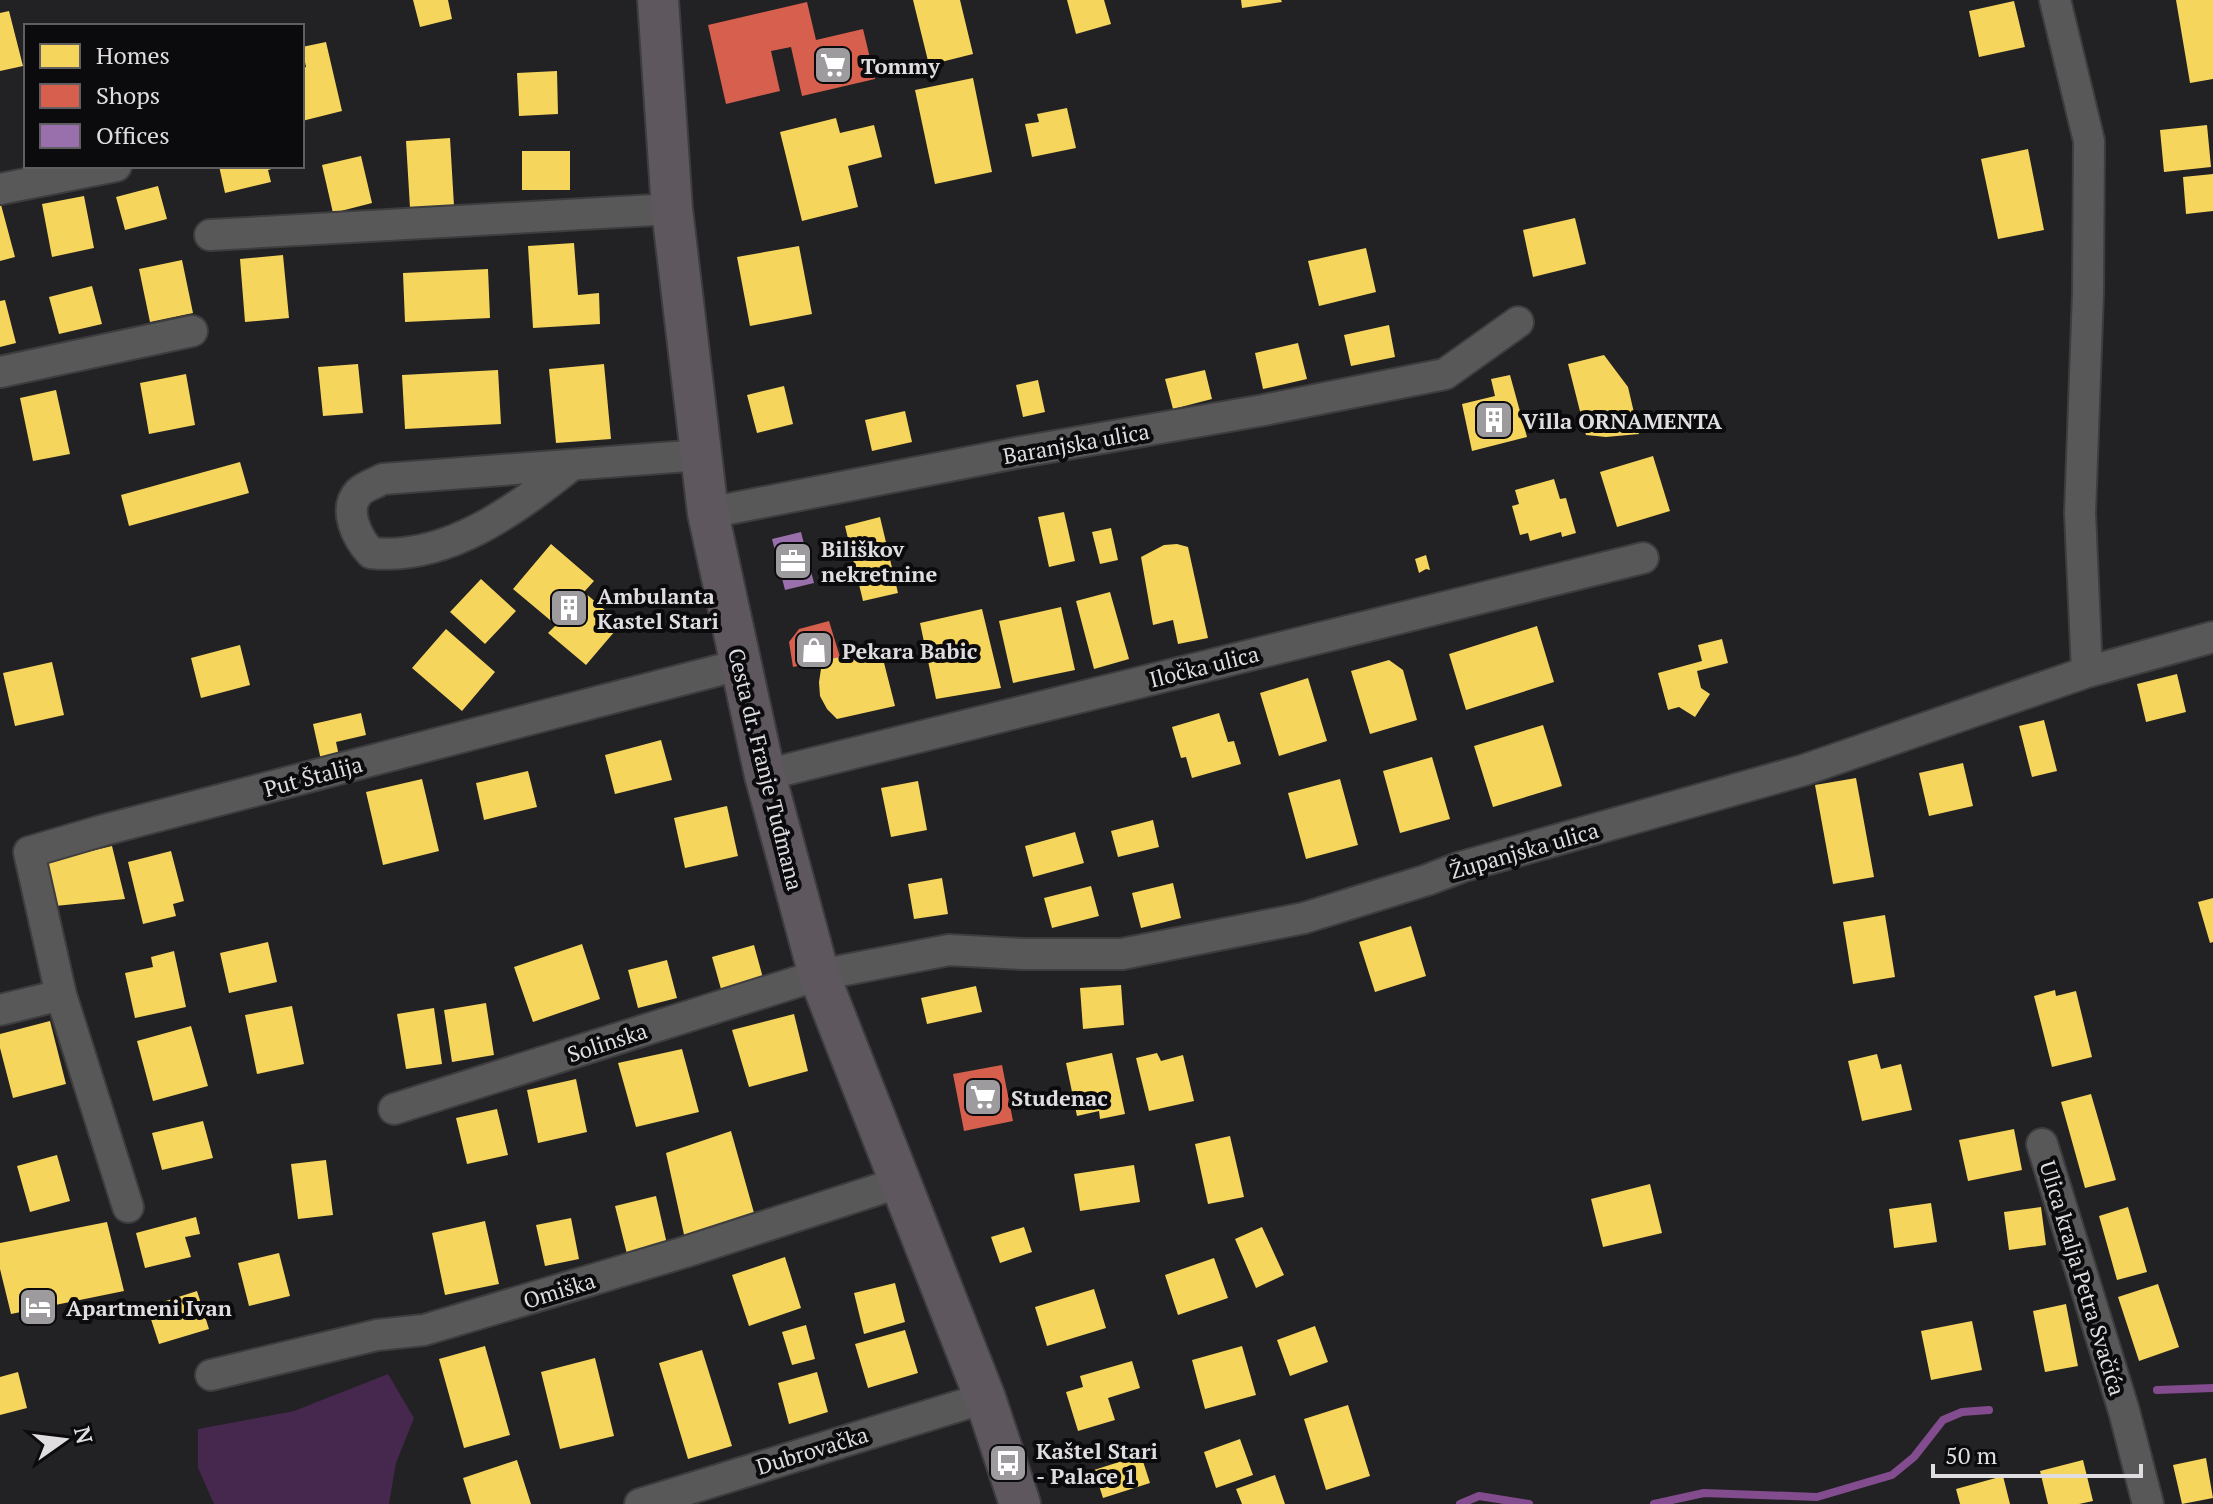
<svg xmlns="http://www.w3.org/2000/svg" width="2213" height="1504" font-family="'PT Serif',serif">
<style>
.green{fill:#46274d}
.homes{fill:#f6d55c}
.shops{fill:#d6604d}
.offices{fill:#9970ab}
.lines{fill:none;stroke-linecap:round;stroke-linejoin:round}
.stream{stroke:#824c8e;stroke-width:8}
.minor-casing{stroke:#3d3c3e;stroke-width:34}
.major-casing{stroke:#3d3c3e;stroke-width:44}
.minor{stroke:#595859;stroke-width:30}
.major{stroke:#5e585e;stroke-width:40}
.labels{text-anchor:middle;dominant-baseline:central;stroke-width:8;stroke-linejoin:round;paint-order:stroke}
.poi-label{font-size:22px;font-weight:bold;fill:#dfdde0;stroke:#0b0a0c;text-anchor:start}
.street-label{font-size:22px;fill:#dfdde0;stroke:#0b0a0c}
</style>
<rect width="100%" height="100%" fill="#222123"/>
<path class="green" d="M388,1374l26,44 -18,45 -7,41h-175l-16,-36v-39l96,-18z"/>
<path class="homes" d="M413,0h35l4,19 -32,8z
M913,0h47l13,54 -44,11z
M1067,0h37l7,24 -35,10z
M1241,0h40l1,2 -40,6z
M2176,0h37v79l-23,4z
M2014,1l11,46 -46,10 -10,-46z
M9,11l14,55 -23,5v-58z
M326,42l16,69 -40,10v-22h2l-2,-31 4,-1 -4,-20z
M557,71l1,43 -39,2 -2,-43z
M973,78l19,94 -57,12 -20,-94z
M1067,108l9,40 -44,9 -7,-33 14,-2 -2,-8z
M836,118l4,15 34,-8 8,32 -34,9 10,41 -56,14 -22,-89z
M2207,125l4,42 -47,5 -4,-42z
M450,138l4,68 -44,2 -4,-67z
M2028,149l16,81 -46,9 -17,-80z
M522,151h48v39h-48z
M361,156l11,47 -39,10 -11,-48z
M219,166h59l1,1 -11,3 3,12 -46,11z
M2213,174v37l-27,3 -3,-37z
M158,186l9,33 -42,11 -9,-33z
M84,196l10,52 -42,9 -10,-53z
M0,201l15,56 -15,4z
M1575,218l11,46 -53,13 -10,-47z
M574,243l4,52 21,-2 1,31 -67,4 -5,-82z
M799,246l13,68 -62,12 -13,-69z
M1366,248l10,44 -57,14 -11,-45z
M283,255l6,63 -44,4 -5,-63z
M182,260l11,53 -43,9 -11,-53z
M488,269l2,49 -85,4 -2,-49z
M92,286l10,38 -43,10 -10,-37z
M5,300l11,43 -16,4v-46z
M1389,325l6,32 -44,9 -7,-31z
M1298,343l9,36 -44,10 -8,-36z
M1604,355l24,32 11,47 -33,3 -20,-2 -18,-71z
M358,364l5,49 -40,3 -5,-49z
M604,364l7,75 -55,4 -7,-74z
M498,370l3,54 -96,5 -3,-54z
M1205,370l7,29 -39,10 -8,-30z
M186,374l9,51 -46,9 -9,-51z
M1510,375l17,62 -55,14 -10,-47 33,-8 -4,-17z
M1038,380l7,32 -22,5 -7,-32z
M784,386l9,38 -36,9 -10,-38z
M56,390l14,64 -37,7 -13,-63z
M905,411l7,31 -40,9 -7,-31z
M1653,456l17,55 -53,16 -17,-55z
M240,462l9,31 -120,33 -8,-31z
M1554,479l6,20 6,-1 10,35 -14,4 -1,-5 -31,9 -2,-8 -8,2 -8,-29 7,-2 -4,-14z
M1064,512l11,49 -26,6 -11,-50z
M880,517l18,76 -35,8 -18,-75z
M1111,528l7,32 -18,4 -8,-32z
M551,544l43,37 -10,11 37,32 -35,41 -38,-32 8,-8 -43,-36z
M1177,544l11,3 20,91 -30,6 -5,-24 -20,5 -12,-68 23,-12z
M1426,555l4,15 -4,-1 -7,4 -4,-14z
M481,579l35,32 -31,33 -35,-32z
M1110,592l19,67 -35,10 -18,-68z
M1061,607l14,63 -62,13 -14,-62z
M982,609l19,79 -65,11 -16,-76z
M1537,626l17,56 -88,28 -17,-56z
M446,629l49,43 -33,39 -50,-43z
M1722,639l6,24 -31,8 4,17 9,6 -15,23 -16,-10 -11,3 -10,-37 44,-12 -4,-16z
M240,645l10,40 -49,13 -10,-40z
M880,647l15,59 -58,13 -10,-10 -7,-13 -1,-14 2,-13 8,-10z
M1389,660l14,10 14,50 -47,14 -19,-63z
M52,662l12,53 -49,11 -12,-53z
M2177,674l9,38 -40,10 -9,-38z
M1308,678l19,63 -48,15 -19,-63z
M361,713l5,22 -30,7 3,14 -18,4 -8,-36z
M1219,713l9,29 6,-1 7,23 -49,14 -6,-21 -5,1 -9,-31z
M2044,720l13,51 -25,6 -13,-51z
M1543,725l19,61 -69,21 -19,-61z
M661,740l11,40 -57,14 -10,-39z
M1432,757l18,62 -50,14 -17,-62z
M1963,763l10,43 -44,10 -10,-43z
M528,771l9,36 -53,13 -8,-37z
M1856,778l18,99 -41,7 -18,-99z
M422,779l17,72 -56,14 -17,-73z
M1340,779l18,66 -52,14 -18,-66z
M918,781l9,49 -36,7 -10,-49z
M727,806l11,50 -53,12 -11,-50z
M1153,820l6,27 -41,10 -7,-26z
M1075,832l9,31 -51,14 -8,-31z
M112,846l13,53 -70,7 -10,-44z
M171,851l13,50 -11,3 3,12 -33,8 -15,-62z
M942,878l6,36 -34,5 -6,-35z
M1173,883l8,35 -40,10 -9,-35z
M1091,886l8,30 -47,12 -8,-30z
M2213,898v44l-3,1 -12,-41z
M1885,915l10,62 -42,7 -10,-62z
M1411,926l15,50 -51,16 -16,-50z
M268,942l9,40 -48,11 -9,-40z
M582,944l18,55 -67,23 -19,-55z
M754,945l9,33 -42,11 -9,-32z
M174,951l12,56 -51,11 -10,-45 28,-6 -2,-10z
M667,960l10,38 -39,10 -10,-38z
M1121,985l3,40 -41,4 -3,-41z
M976,986l6,26 -55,12 -6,-26z
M2055,990l1,6 20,-5 16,66 -40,10 -18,-71z
M486,1003l8,52 -42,7 -8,-52z
M292,1006l12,58 -47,10 -12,-59z
M434,1008l8,56 -36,5 -9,-55z
M794,1014l14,57 -59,16 -17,-57z
M50,1021l16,63 -53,14 -13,-50v-14z
M191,1026l17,60 -55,15 -16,-60z
M682,1049l17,63 -63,15 -18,-64z
M1112,1053l13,61 -25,5 -1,-8 -22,5 -11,-53z
M1157,1053l4,8 22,-6 11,46 -45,10 -13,-53z
M1877,1054l4,15 20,-5 11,46 -50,11 -14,-60z
M576,1079l11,53 -49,11 -11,-53z
M2091,1094l25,86 -31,8 -24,-86z
M497,1109l11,46 -41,9 -11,-46z
M203,1121l10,37 -51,12 -10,-37z
M2014,1129l8,41 -54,11 -9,-41z
M731,1131l25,89 -71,19 -19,-86z
M1230,1136l14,61 -36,7 -13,-60z
M57,1155l13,46 -40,11 -13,-46z
M326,1160l7,55 -35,4 -7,-55z
M1134,1165l6,37 -60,9 -6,-37z
M1650,1184l12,49 -59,14 -12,-48z
M656,1196l11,48 -40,10 -12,-48z
M1931,1203l6,39 -43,6 -5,-39z
M2041,1207l5,38 -37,5 -5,-38z
M2128,1207l19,65 -30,8 -18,-64z
M196,1217l4,17 -15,3 6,20 -46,11 -9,-35z
M571,1218l8,41 -34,7 -9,-41z
M485,1221l14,63 -54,11 -13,-62z
M107,1222l17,69 -113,23 -11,-45v-26z
M1024,1227l8,25 -32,11 -9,-26z
M1262,1227l22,48 -28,13 -21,-49z
M279,1253l11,43 -41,10 -11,-43z
M785,1257l16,51 -52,18 -17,-51z
M1214,1258l14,40 -50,17 -13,-40z
M895,1283l10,39 -41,12 -10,-41z
M2158,1284l21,63 -40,14 -21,-64z
M1094,1289l12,39 -59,18 -12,-39z
M197,1291l12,38 -50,15 -12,-37z
M2066,1304l12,62 -33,6 -12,-61z
M1972,1321l10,49 -51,10 -10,-49z
M806,1325l9,34 -23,6 -10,-33z
M1315,1326l13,36 -38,14 -13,-36z
M905,1330l13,43 -50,15 -13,-44z
M485,1346l25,89 -46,13 -25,-89z
M1242,1346l14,49 -51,14 -13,-49z
M702,1350l30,96 -44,13 -29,-96z
M595,1358l19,78 -54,13 -19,-77z
M1132,1361l8,27 -32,10 7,22 -37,11 -12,-39 17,-5 -3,-11z
M18,1372l9,36 -27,7v-38z
M817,1372l11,40 -39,12 -11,-41z
M1348,1405l22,71 -44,14 -22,-71z
M1240,1439l13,36 -37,13 -12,-36z
M1141,1455l9,28 -47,15 -9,-28z
M2206,1458l7,40 -31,6 -9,-39z
M517,1460l14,44h-60l-8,-26z
M2083,1460l10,41 -14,3h-31l-8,-33z
M1275,1475l10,29h-43l-6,-15z
M2003,1476l7,28h-50l-4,-15z"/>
<path class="shops" d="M807,2l9,38 47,-11 12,50 -73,17 -11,-49 -20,4 9,40 -54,13 -18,-79z
M829,621l11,36 -47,10 -4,-25 10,-13z
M1002,1065l11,56 -49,10 -11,-57z"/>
<path class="offices" d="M801,532l13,51 -29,7 -13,-51z"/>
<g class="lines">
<path class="stream" d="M2157,1390l56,-2
M1460,1504l19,-8 50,8
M1654,1504l50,-11 113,4 75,-22 22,-18 29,-37 19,-8 27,-2"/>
<g class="minor-casing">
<path id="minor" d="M2055,0l34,141 -1,152 -8,220 7,159
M0,189l116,-23
M210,235l462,-26
M0,372l192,-41
M572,465c-57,45 -125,96 -201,88 -13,-14 -29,-43 -12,-61 6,-6 17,-9 24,-13l318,-24
M708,513l313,-61 243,-42 181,-36 73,-52
M765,775l878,-217
M61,995l67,212
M0,1010l61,-15 -32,-143 75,-22 635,-165
M394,1109l425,-134 130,-25 74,4h99l182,-36 123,-38 34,-13 343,-97 283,-98 126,-35
M2042,1144l82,267 24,93
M211,1375l166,-40 47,-5 261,-78 216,-70
M640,1504l345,-106"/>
</g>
<g class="major-casing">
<path id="major" d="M658,0l14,209 36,304 57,262 54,200 166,423 35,106"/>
</g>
<use href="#minor" class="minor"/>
<use href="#major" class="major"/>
</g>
<defs>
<g id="supermarket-square" transform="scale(2)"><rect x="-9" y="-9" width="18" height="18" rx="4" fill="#9d9b9e" stroke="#0b0a0c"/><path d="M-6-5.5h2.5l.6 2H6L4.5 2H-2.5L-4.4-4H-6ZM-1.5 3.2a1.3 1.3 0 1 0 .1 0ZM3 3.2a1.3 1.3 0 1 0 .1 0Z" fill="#fff"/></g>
<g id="building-square" transform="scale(2)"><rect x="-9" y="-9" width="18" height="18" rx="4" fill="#9d9b9e" stroke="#0b0a0c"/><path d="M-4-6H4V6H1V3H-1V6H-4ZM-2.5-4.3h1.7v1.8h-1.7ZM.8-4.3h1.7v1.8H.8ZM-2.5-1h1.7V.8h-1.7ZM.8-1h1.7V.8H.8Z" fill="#fff"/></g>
<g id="office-square" transform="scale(2)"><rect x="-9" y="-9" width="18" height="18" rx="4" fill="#9d9b9e" stroke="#0b0a0c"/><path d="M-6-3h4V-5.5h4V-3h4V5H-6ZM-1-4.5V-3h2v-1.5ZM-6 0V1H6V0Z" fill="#fff"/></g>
<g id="shop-square" transform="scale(2)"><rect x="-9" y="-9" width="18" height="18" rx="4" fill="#9d9b9e" stroke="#0b0a0c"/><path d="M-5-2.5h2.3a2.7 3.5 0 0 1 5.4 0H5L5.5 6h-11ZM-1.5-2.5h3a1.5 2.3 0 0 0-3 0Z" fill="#fff"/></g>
<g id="hotel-square" transform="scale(2)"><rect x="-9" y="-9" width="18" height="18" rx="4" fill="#9d9b9e" stroke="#0b0a0c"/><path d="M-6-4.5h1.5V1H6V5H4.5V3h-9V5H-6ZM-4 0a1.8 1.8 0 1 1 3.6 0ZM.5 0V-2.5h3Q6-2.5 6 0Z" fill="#fff"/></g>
<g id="bus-square" transform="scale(2)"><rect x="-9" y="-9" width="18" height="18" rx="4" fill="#9d9b9e" stroke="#0b0a0c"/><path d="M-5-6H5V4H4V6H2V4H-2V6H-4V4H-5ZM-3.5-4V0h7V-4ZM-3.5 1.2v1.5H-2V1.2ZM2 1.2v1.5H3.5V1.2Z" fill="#fff"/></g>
</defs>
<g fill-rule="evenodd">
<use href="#supermarket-square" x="833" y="65"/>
<use href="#building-square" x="1494" y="420"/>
<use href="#office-square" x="793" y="561"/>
<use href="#building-square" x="569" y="608"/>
<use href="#shop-square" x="814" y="650"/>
<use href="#supermarket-square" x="983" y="1097"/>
<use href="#hotel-square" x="38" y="1307"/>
<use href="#bus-square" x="1008" y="1463"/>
</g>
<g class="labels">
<g class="poi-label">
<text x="861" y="65">Tommy</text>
<text x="1522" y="420">Villa ORNAMENTA</text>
<text x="821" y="548">Biliškov<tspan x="821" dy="25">nekretnine</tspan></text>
<text x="597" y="595">Ambulanta<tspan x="597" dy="25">Kastel Stari</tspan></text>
<text x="842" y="650">Pekara Babic</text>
<text x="1011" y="1097">Studenac</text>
<text x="66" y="1307">Apartmeni Ivan</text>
<text x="1036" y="1450">Kaštel Stari<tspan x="1036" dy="25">- Palace 1</tspan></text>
</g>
<g class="street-label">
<text transform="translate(1076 443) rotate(-10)">Baranjska ulica</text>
<text transform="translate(1204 666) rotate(-14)">Iločka ulica</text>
<text transform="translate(766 769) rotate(76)">Cesta dr. Franje Tuđmana</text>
<text transform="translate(313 776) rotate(-15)">Put Štalija</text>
<text transform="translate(1524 850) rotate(-16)">Županjska ulica</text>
<text transform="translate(607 1042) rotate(-18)">Solinska</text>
<text transform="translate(2083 1278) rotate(73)">Ulica kralja Petra Svačića</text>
<text transform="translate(559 1290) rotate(-17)">Omiška</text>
<text transform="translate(812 1450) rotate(-17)">Dubrovačka</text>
</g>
</g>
<rect x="24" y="24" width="280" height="144" fill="#0b0a0c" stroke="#605e61" stroke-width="2"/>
<rect x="40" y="44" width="40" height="24" fill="#f6d55c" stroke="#605e61" stroke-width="2"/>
<text x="96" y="64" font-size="24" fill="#dfdde0">Homes</text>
<rect x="40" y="84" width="40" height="24" fill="#d6604d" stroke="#605e61" stroke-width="2"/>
<text x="96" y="104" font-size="24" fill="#dfdde0">Shops</text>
<rect x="40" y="124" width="40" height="24" fill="#9970ab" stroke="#605e61" stroke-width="2"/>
<text x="96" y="144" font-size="24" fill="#dfdde0">Offices</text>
<g transform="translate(64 1440) rotate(76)" stroke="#0b0a0c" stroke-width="6" paint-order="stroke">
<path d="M0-6L14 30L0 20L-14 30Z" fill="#dfdde0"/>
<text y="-12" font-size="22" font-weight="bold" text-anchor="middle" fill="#dfdde0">N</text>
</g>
<path d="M1933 1464v12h208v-12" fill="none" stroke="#dfdde0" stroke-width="4"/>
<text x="1945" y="1464" font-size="24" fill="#dfdde0" stroke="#0b0a0c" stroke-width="6" paint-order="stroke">50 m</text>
</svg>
